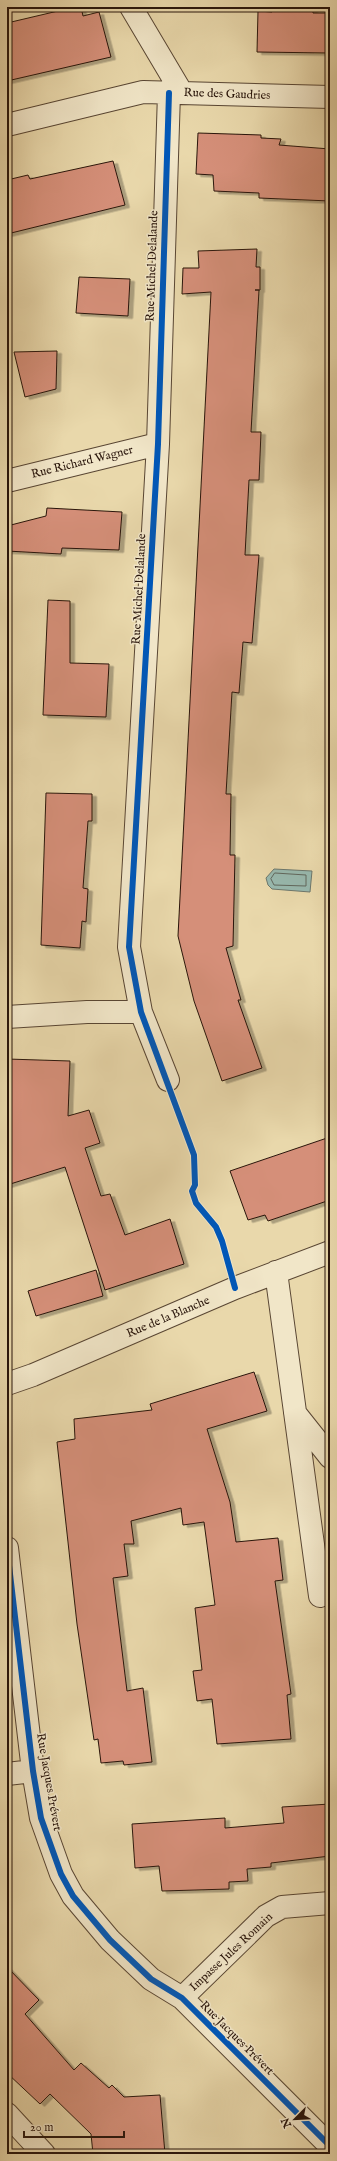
<svg xmlns="http://www.w3.org/2000/svg" width="337" height="2161" font-family="'IM FELL English',serif">
<style>
.water{fill:#98b9af;stroke:#6c776d}
.lines{fill:none;stroke-linecap:round;stroke-linejoin:round}
.shore{stroke:#60675d;stroke-width:1}
.building{fill:#d58f79;stroke:#29150b;filter:url(#shadow)}
.minor-casing{stroke:#594633;stroke-width:24}
.minor{stroke:#f1e6c8;stroke-width:22}
.cycleway-casing{stroke:#f1e6c8;stroke-width:8}
.cycleway{stroke:#0057b8;stroke-width:6}
.labels{text-anchor:middle;dominant-baseline:central;stroke-width:3;stroke-linejoin:round;paint-order:stroke}
.street-label{font-size:12px;fill:#29150b;stroke:#f1e6c8}
</style>
<defs>
<filter id="shadow"><feDropShadow dx="4.5" dy="2.5" stdDeviation="0" flood-color="#0004"/></filter>
</defs>
<rect width="100%" height="100%" fill="#e9d8ab"/>
<filter id="stains"><feTurbulence type="fractalNoise" baseFrequency=".005" numOctaves="4"/><feColorMatrix values="0 0 0 0 .2 0 0 0 0 .09 0 0 0 0 .02 0 0 0 .5 -.17"/></filter>
<radialGradient id="worn" r=".72"><stop offset=".6" stop-color="#630" stop-opacity="0"/><stop offset="1" stop-color="#630" stop-opacity=".3"/></radialGradient>
<path class="water" d="M274,869l38,2 -2,21 -38,-3 -4,-4 -2,-7z"/>
<g class="lines">
<path class="shore" d="M275,873l31,2v11l-32,-1 -3,-6z"/>
</g>
<path class="building" d="M75,7h6l2,9 16,-4 12,45 -104,24v-58z
M272,7h41v6h17l-1,40 -72,-1 1,-41 14,1z
M198,133l63,2v3l20,1 -2,6 51,4v52l-71,-3v-5l-45,-2 -1,-16 -17,-1z
M113,161l12,44 -118,29v-54l21,-5 2,4z
M257,249l-1,18h4v23h-5h4l-8,142h10l-2,48h-10l-4,75h14l-7,88 -9,-1 -4,51 -7,-1 -6,102h5l-1,61h5l-2,91 -7,2 15,52h-3l24,68 -40,13 -28,-80 -16,-65 33,-644 -29,2 1,-26h16l-1,-17z
M79,277l51,2 -2,37 -52,-3z
M57,351l-1,38 -31,8 -11,-45z
M47,508l75,4 -3,38 -57,-2 -1,6 -54,-3v-25l39,-10z
M48,600l22,1v62l39,1 -3,53 -63,-2z
M46,793l46,1v27h-4l-5,67 5,1 -2,33 -4,-1 -2,27 -39,-3z
M7,1059l63,2 -2,55 21,-6 11,33 -15,5 16,48 9,-2 15,41 45,-16 14,45 -79,26 -40,-123 -58,18z
M330,1137v63l-62,21 -3,-6 -17,5 -18,-49z
M96,1270l7,26 -67,20 -8,-25z
M254,1372l13,39 -60,18 23,73 6,40 42,-4 5,42 -8,1 16,113 -4,1 4,44 -74,5 -5,-45 -15,2 -4,-30 9,-1 -7,-62 20,-3 -11,-83 -21,3 -2,-17 -50,13 3,23h-10l4,32 -15,2 14,113 16,-3 9,74 -28,3 -1,-4 -22,2 -3,-24 -4,1 -17,-116 -20,-182 18,-3 -1,-20 78,-9 -2,-6z
M330,1804v52l-59,7v4l-24,2 1,12 -19,1v7l-67,2 -3,-25 -24,2 -3,-44 93,-6v10l59,-5 -2,-16z
M7,1967l32,33 -14,14 49,56 7,-7 28,25 3,-3 12,12 36,-2 5,59h-72l-2,-20 -41,-40 -10,10 -33,-31z"/>
<g class="lines">
<g class="minor-casing">
<path id="minor" d="M131,7l51,86
M7,125l136,-33 187,5
M7,481l151,-37
M7,1017l80,-5h54
M168,1080l-27,-68 -12,-65 29,-503 11,-351
M276,1272l44,324
M7,1384l26,-9 202,-87 95,-36
M295,1413l35,44
M7,1548l26,223 8,47 20,56 12,22 37,44 41,39 31,19 148,148
M7,1774l26,-3
M182,1998l84,-82 16,-9 48,-4
M7,2114l37,40"/>
</g>
<use href="#minor" class="minor"/>
<g class="cycleway-casing">
<path id="cycleway" d="M169,93l-11,351 -29,503 12,65 53,143 1,30 -3,6 4,12 20,24 6,14 13,47
M7,1548l26,223 8,47 20,56 12,22 37,44 41,39 31,19 148,148"/>
</g>
<use href="#cycleway" class="cycleway"/>
</g>
<g class="labels">
<g class="street-label">
<text transform="translate(227 94) rotate(2)">Rue des Gaudries</text>
<text transform="translate(152 266) rotate(-88)">Rue Michel Delalande</text>
<text transform="translate(82 462) rotate(-14)">Rue Richard Wagner</text>
<text transform="translate(139 589) rotate(-87)">Rue Michel Delalande</text>
<text transform="translate(168 1317) rotate(-23)">Rue de la Blanche</text>
<text transform="translate(49 1782) rotate(80)">Rue Jacques Prévert</text>
<text transform="translate(231 1952) rotate(-43)">Impasse Jules Romain</text>
<text transform="translate(237 2038) rotate(45)">Rue Jacques Prévert</text>
</g>
</g>
<rect width="337" height="2161" fill="none" stroke="#e9d8ab" stroke-width="24"/>
<rect x="8" y="8" width="321" height="2145" fill="none" stroke="#29150b" stroke-width="2"/>
<rect x="12" y="12" width="313" height="2137" fill="none" stroke="#29150b"/>
<g transform="translate(295 2119) rotate(246)" stroke="#f1e6c8" stroke-width="3" paint-order="stroke">
<path d="M0-3L7 15L0 10L-7 15Z" fill="#29150b"/>
<text y="-6" font-size="11" font-weight="bold" text-anchor="middle" fill="#29150b">N</text>
</g>
<path d="M24 2131v6h100v-6" fill="none" stroke="#29150b" stroke-width="2"/>
<text x="30" y="2131" font-size="12" fill="#29150b" stroke="#f1e6c8" stroke-width="3" paint-order="stroke">20 m</text>
<rect width="100%" height="100%" filter="url(#stains)"/>
<rect width="100%" height="100%" fill="url(#worn)"/>
</svg>
